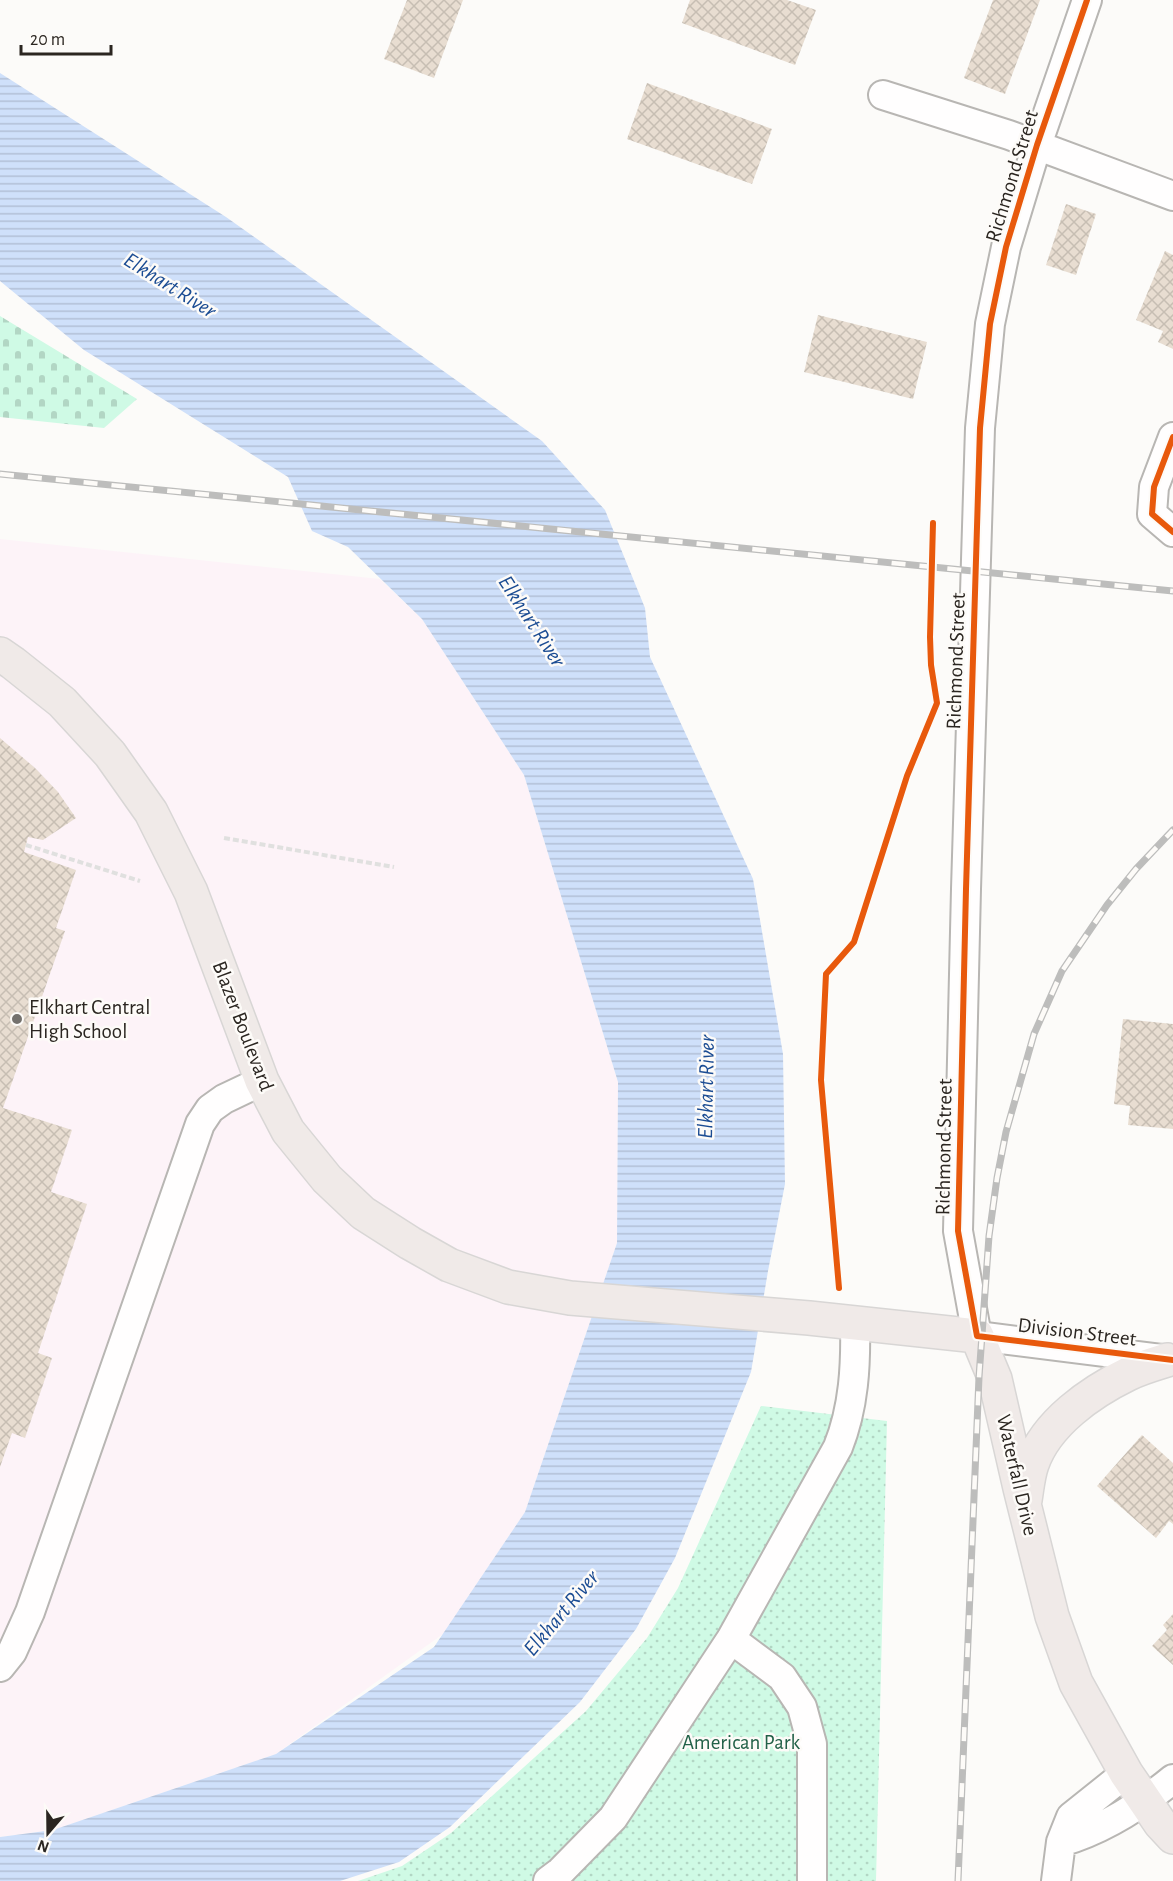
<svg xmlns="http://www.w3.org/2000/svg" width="1173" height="1881" font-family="'Alegreya Sans',sans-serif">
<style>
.education{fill:#fdf3f8}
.grass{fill:url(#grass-dots)}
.cemetery{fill:url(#cemetery-stones)}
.water{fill:url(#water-rules)}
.building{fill:url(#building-cross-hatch)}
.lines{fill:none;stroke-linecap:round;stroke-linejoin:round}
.minor-casing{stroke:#b8b6b3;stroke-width:32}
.major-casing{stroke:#d8d6d5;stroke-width:36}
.path{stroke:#e0e0df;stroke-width:4;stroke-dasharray:6 3;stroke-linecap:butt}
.minor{stroke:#fffefe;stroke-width:28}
.major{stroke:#f0eae8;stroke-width:33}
.rail-casing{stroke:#bdbdbc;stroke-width:7}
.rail{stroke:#fdfbf8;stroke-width:4.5;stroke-dasharray:14;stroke-linecap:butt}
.cycleway-casing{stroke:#fdfbf8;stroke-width:10}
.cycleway{stroke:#e8590c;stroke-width:6}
.poi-dot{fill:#74716d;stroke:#fdfbf8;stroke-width:2}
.labels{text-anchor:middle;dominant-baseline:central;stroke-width:5;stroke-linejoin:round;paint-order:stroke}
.street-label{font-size:21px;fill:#2b2621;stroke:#fdfbf8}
.poi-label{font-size:21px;fill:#2b2621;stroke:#fdfbf8;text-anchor:start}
.park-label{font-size:21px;fill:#226148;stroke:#fdfbf8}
.water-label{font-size:22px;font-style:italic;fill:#1b4c93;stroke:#fdfbf8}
</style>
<defs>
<pattern id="grass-dots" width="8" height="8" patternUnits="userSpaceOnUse" patternTransform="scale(1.5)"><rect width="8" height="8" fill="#cffae5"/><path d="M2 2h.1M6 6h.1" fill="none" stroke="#b2d6c4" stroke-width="1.8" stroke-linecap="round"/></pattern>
<pattern id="cemetery-stones" width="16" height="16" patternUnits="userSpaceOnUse" patternTransform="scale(1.5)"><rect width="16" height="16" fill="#cffae5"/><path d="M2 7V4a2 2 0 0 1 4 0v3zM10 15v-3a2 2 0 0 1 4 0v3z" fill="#b2d6c4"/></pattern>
<pattern id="water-rules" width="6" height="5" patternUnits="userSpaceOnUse" patternTransform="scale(1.5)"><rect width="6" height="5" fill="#cfe0fa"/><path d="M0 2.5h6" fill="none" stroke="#b2c0d6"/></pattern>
<pattern id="building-cross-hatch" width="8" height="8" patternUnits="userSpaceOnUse" patternTransform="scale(1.5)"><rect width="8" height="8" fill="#e8ddd1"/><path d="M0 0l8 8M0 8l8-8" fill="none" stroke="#c7beb3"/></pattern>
</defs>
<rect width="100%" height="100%" fill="#fcfbf9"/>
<path class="education" d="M0,539l380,40 42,40 102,156 94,307 -1,161 -92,269 -82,122 -167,120 -223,76 -53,7z"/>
<path class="grass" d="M761,1406l126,15 -11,460h-518l44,-15 49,-33 135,-122 61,-73 31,-50z"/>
<path class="cemetery" d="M0,316l137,83 -33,29 -104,-11z"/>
<path class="water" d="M0,73l226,144 316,224 63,69 40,98 5,49 103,222 30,175 2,130 -17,87 -17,101 -76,186 -39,71 -56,73 -130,125 -51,35 -59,19h-340v-44l53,-7 223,-76 158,-107 91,-135 92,-269 1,-161 -94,-307 -102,-156 -74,-72 -36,-16 -24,-54 -204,-127 -84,-69z"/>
<path class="building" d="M407,0h56l-29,78 -50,-19z
M690,0h97l29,10 -21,55 -113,-42z
M993,0h47l-35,94 -41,-16z
M647,83l125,46 -20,55 -125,-45z
M1066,204l30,10 -20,61 -30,-10z
M1165,251l8,4v94l-15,-7 5,-11 -27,-11z
M818,315l109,27 -14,57 -109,-27z
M0,738l35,30 23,24 18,26 -33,22 -15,-3 -4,15 52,18 -20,58 9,3 -62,177 69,22 -21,62 36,12 -49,149 14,5 -27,80 -13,-5 -12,34z
M1123,1019l50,5v105l-45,-4 2,-19 -16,-2z
M1142,1435l31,28v61l-4,-3 -13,17 -59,-52z
M1173,1614v51l-21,-19 15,-16 -4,-5z"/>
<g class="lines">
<g class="minor-casing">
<path id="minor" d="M1087,0l-50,145 -31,102 -16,77 -10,104 -14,461 -8,342 19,105 192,24
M883,95l126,40 164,61
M1173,437l-19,50 -2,27 21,18
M731,1639l51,38 20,30 10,37v137
M0,1667l12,-15 18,-40 170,-488 10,-15 14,-10 38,-18
M1126,1773l-55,44 -10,25c42,-12 79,-36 112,-63
M548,1881l12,-9 53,-54 118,-179 107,-192c16,-40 18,-82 17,-124
M1056,1881l5,-39"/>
</g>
<g class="major-casing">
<path id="major" d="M0,654l13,9 49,39 48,52 41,58 40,80 71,189 26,50 39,48 36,34 47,30 39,22 59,22 62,11 239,20 168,18 18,43 25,109 32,128 24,67 50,90 34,50 13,14
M1025,1500c2,-12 3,-25 7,-36 14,-41 59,-72 96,-90 12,-6 26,-10 39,-14"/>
</g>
<path class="path" d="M224,838l170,29
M26,845l114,36"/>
<use href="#minor" class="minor"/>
<use href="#major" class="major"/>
<g class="rail-casing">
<path id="rail" d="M0,474l1173,117
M958,1881l21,-504 10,-141 8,-58 9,-46 28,-98 28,-63 45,-66 29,-36 37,-39"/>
</g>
<use href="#rail" class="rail"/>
<g class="cycleway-casing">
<path id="cycleway" d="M1087,0l-50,145 -31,102 -16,77 -10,104 -14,461 -8,342 19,105 196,24
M1173,437l-19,50 -2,27 21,18
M839,1288l-18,-208 5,-106 28,-32 53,-166 30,-73 -6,-38 -1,-28 3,-114"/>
</g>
<use href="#cycleway" class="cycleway"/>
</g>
<circle class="poi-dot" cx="17" cy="1019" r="6"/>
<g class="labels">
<g class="street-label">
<text transform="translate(1012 176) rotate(-73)">Richmond Street</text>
<text transform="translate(956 661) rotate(-88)">Richmond Street</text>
<text transform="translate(243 1026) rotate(69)">Blazer Boulevard</text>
<text transform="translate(944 1147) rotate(-89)">Richmond Street</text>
<text transform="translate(1077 1332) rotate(7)">Division Street</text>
<text transform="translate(1017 1475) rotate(77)">Waterfall Drive</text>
</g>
<g class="poi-label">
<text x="29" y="1007">Elkhart Central<tspan x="29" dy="24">High School</tspan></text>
</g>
<g class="park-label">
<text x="741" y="1742">American Park</text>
</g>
<g class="water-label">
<text transform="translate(170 285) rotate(32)">Elkhart River</text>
<text transform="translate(532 621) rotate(57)">Elkhart River</text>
<text transform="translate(706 1087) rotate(-89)">Elkhart River</text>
<text transform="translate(561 1613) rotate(-50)">Elkhart River</text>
</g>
</g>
<g transform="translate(48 1833) rotate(200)" stroke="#fdfbf8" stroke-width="4.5" paint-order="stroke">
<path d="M0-4.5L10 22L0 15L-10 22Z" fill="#2b2621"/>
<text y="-9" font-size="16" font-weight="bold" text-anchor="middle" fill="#2b2621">N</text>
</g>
<path d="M21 45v9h90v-9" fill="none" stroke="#2b2621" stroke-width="3"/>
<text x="30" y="45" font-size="18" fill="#2b2621" stroke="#fdfbf8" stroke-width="4.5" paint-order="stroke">20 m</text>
</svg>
